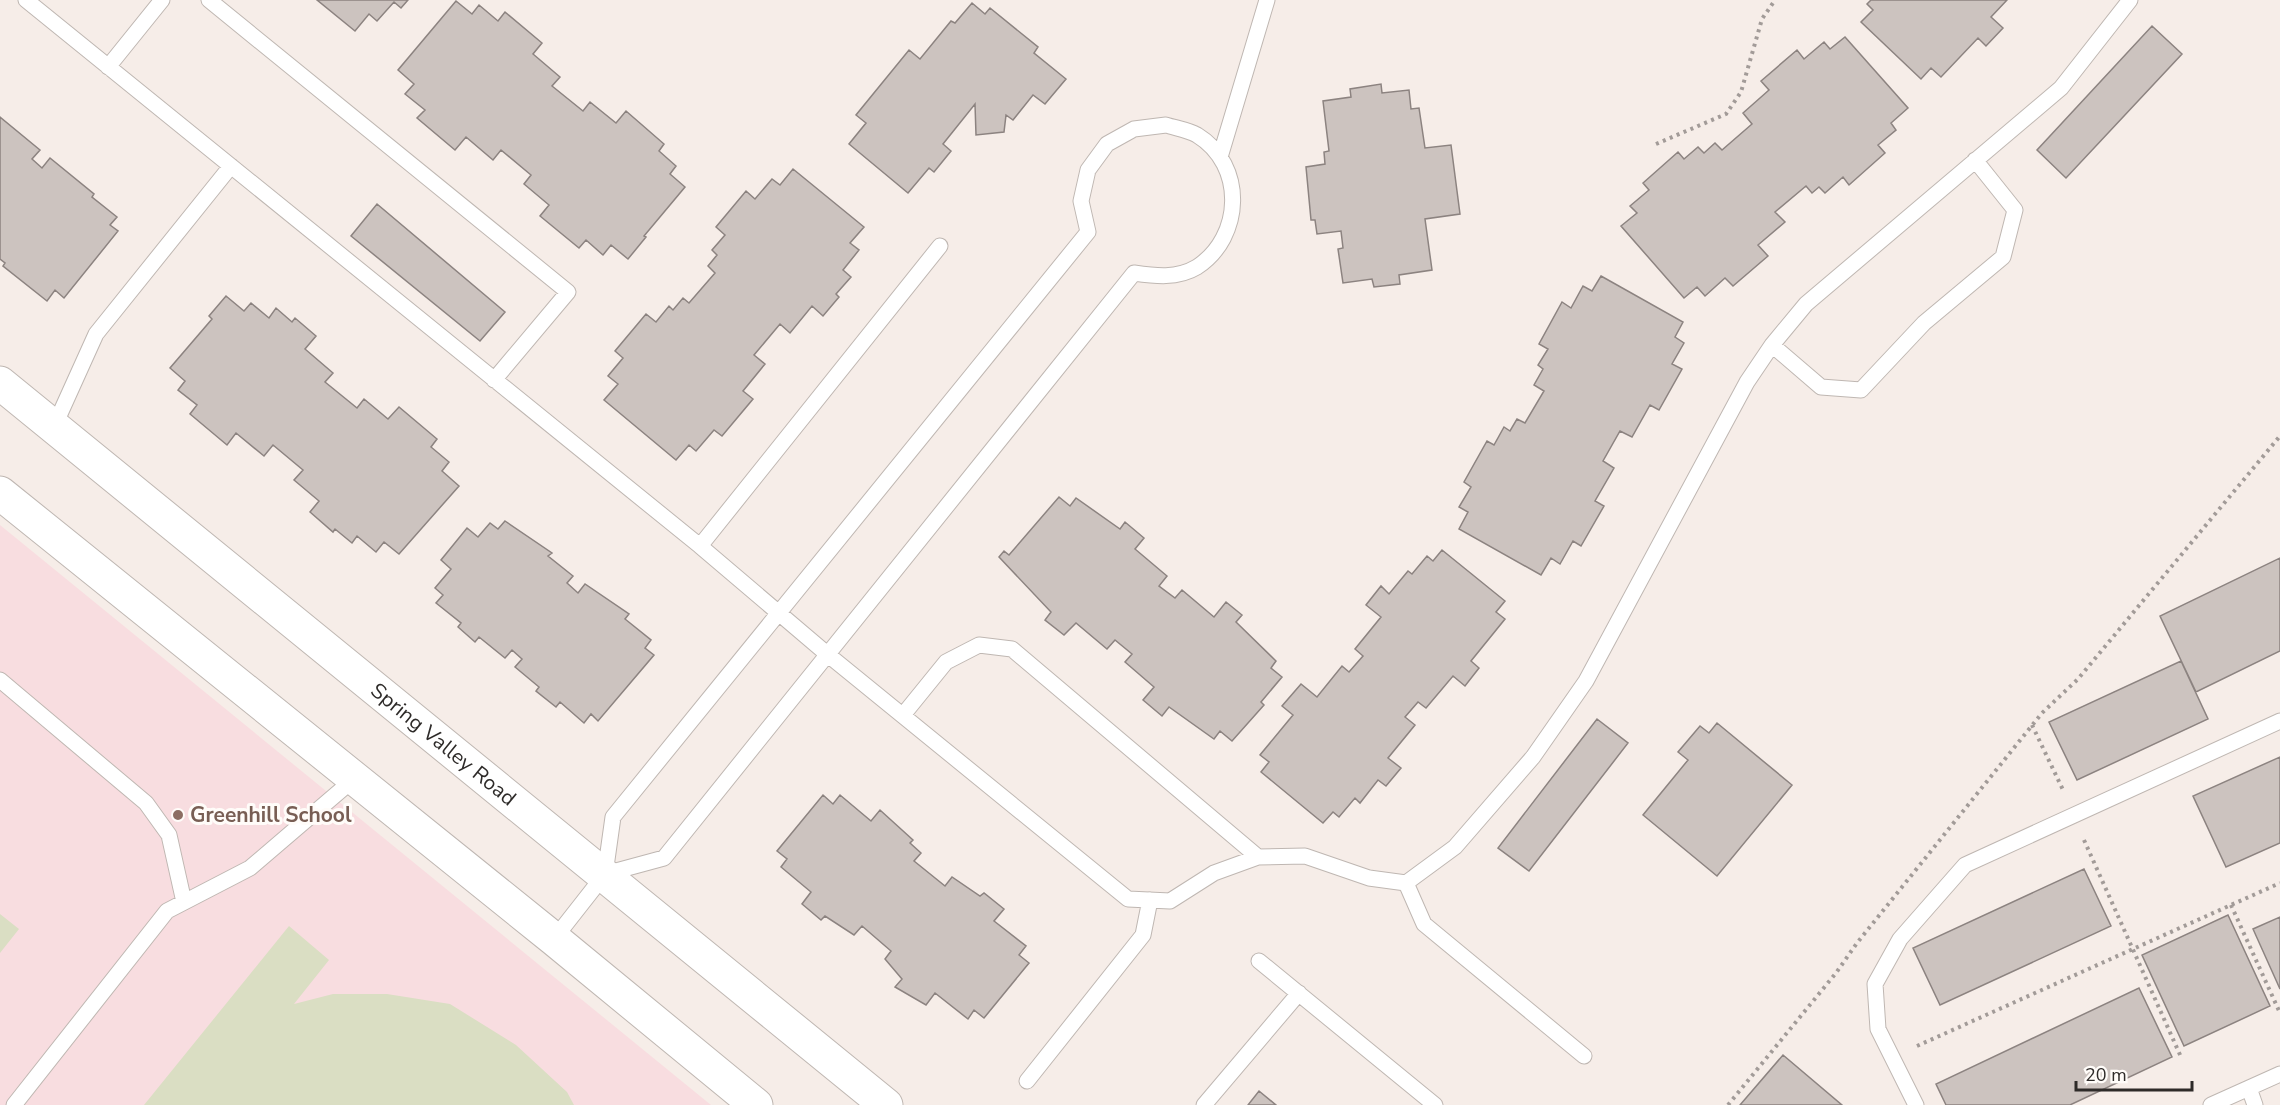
<svg xmlns="http://www.w3.org/2000/svg" width="2280" height="1105" font-family="'Nunito Sans',sans-serif">
<style>
.education{fill:#f8dde0}
.green{fill:#dadec3}
.building{fill:#ccc3bf;stroke:#8c8380;stroke-width:1.5}
.lines{fill:none;stroke-linecap:round;stroke-linejoin:round}
.lane-casing{stroke:#bfb7b2;stroke-width:17}
.secondary-casing{stroke:#bfb7b2;stroke-width:35}
.path{stroke:#a29b98;stroke-width:4;stroke-dasharray:3 4.5;stroke-linecap:butt}
.lane{stroke:#fff;stroke-width:15}
.secondary{stroke:#fff;stroke-width:33}
.education-dot{fill:#8d6e63;stroke:#fffcf9;stroke-width:2}
.labels{text-anchor:middle;dominant-baseline:central;stroke-width:6;stroke-linejoin:round;paint-order:stroke}
.street-label{font-size:21px;fill:#2e2b29;stroke:#fffcf9}
.education-label{font-size:21px;font-weight:bold;fill:#785e54;stroke:#fffcf9;text-anchor:start}
</style>
<rect width="100%" height="100%" fill="#f6ede8"/>
<path class="education" d="M0,525l711,580h-711z"/>
<path class="green" d="M0,914l19,15 -19,24z
M289,926l40,34 -35,44 39,-10h54l63,10 66,41 51,47 7,13h-430z"/>
<path class="building" d="M317,0h91l-7,8 -7,-6 -17,19 -8,-7 -14,17z
M1871,0h136l-16,17 12,11 -17,18 -8,-8 -37,39 -10,-9 -10,11 -60,-57 12,-12 -6,-6z
M456,1l16,13 7,-9 19,16 7,-9 37,31 -9,11 27,23 -8,9 31,25 7,-9 26,21 10,-12 38,33 -5,7 17,15 -6,8 15,13 -41,49 2,1 -18,22 -17,-14 -8,10 -17,-15 -7,8 -39,-32 9,-11 -25,-21 7,-9 -30,-25 -8,10 -27,-23 -11,13 -38,-32 8,-8 -20,-16 9,-10 -16,-14z
M972,3l13,11 5,-6 48,39 -4,6 32,26 -21,25 -12,-9 -20,25 -7,-5 -2,17 -28,3 -1,-31 -32,40 8,7 -17,21 -5,-4 -21,25 -59,-49 17,-21 -10,-8 53,-65 11,9 31,-38 4,2z
M2152,26l30,28 -116,124 -29,-28z
M1845,37l63,71 -17,15 5,7 -18,15 7,8 -36,32 -6,-8 -18,16 -6,-6 -7,6 -6,-7 -31,26 10,10 -27,23 10,11 -35,30 -8,-8 -20,18 -8,-9 -13,11 -63,-72 16,-13 -7,-7 19,-16 -6,-7 35,-31 6,7 14,-12 6,6 11,-10 7,7 30,-26 -9,-11 26,-23 -8,-9 36,-31 7,9 20,-17 6,7z
M1381,84l1,9 27,-3 2,19 8,-1 6,40 26,-3 9,69 -35,5 7,51 -33,5 1,9 -26,3 -2,-8 -29,4 -5,-34 5,-1 -2,-17 -24,3 -2,-14h-4l-5,-53 19,-3 -1,-12 5,-1 -6,-50 28,-4 -1,-8z
M0,117l40,33 -8,9 10,9 8,-10 44,36 -2,3 25,20 -7,8 8,6 -54,67 -9,-8 -8,11 -44,-35 2,-3 -5,-4z
M793,169l71,58 -14,16 9,7 -16,20 8,7 -15,17 3,3 -16,19 -11,-10 -22,27 -10,-9 -26,31 11,9 -22,27 10,8 -31,37 -8,-6 -18,21 -7,-6 -13,15 -72,-60 14,-16 -10,-8 15,-18 -8,-7 31,-37 10,8 13,-16 4,4 10,-12 6,5 26,-30 -7,-7 9,-11 -5,-5 13,-15 -9,-8 30,-36 9,8 17,-20 8,6z
M377,204l128,108 -25,29 -129,-105z
M1601,276l82,46 -8,15 9,6 -12,21 10,5 -23,41 -9,-5 -18,32 -12,-6 -17,30 11,7 -19,33 9,5 -23,40 -8,-5 -13,23 -9,-6 -10,17 -82,-46 9,-17 -9,-5 12,-20 -7,-5 23,-41 7,4 10,-18 6,4 7,-12 8,4 19,-32 -10,-6 9,-16 -5,-4 10,-16 -9,-5 23,-42 9,6 12,-22 9,5z
M226,296l18,15 7,-8 18,15 7,-10 16,14 3,-4 21,18 -11,13 28,24 -8,9 32,26 7,-9 24,20 11,-12 38,32 -6,8 18,15 -7,9 17,15 -60,68 -15,-12 -8,10 -19,-16 -5,7 -17,-14 -2,3 -23,-20 9,-11 -25,-21 9,-10 -30,-25 -9,11 -28,-23 -9,12 -37,-31 7,-9 -19,-15 7,-9 -15,-13 42,-49 -3,-3z
M1059,497l11,9 6,-8 44,31 5,-7 19,16 -9,11 32,27 -8,10 16,12 7,-8 32,27 12,-15 16,13 -6,7 40,39 -5,7 11,9 -21,25 3,3 -32,36 -12,-10 -6,8 -45,-32 -7,9 -19,-16 11,-13 -29,-25 7,-8 -17,-14 -8,9 -31,-26 -12,12 -19,-15 6,-8 -52,-55 5,-6 5,4z
M505,521l47,32 -4,3 25,20 -6,7 11,10 7,-9 44,30 -4,5 26,21 -6,8 9,7 -56,66 -7,-7 -7,9 -24,-21 -4,5 -20,-16 3,-4 -24,-20 7,-8 -10,-9 -7,8 -26,-21 -4,5 -17,-15 3,-4 -25,-20 7,-8 -8,-7 16,-19 -10,-9 26,-32 11,9 12,-14 8,6z
M1442,550l63,51 -9,11 9,7 -34,42 8,7 -14,18 -12,-10 -27,32 -8,-6 -13,15 10,8 -27,33 13,10 -15,18 -8,-6 -18,23 -5,-5 -16,19 -6,-5 -10,11 -62,-51 8,-10 -9,-7 33,-40 -11,-9 19,-22 16,13 25,-31 7,6 14,-16 -8,-7 26,-32 -15,-12 15,-19 8,8 19,-23 4,3 15,-18 6,5z
M2280,558v93l-84,41 -36,-76z
M2181,661l27,58 -131,61 -28,-58z
M1597,719l31,24 -99,128 -31,-23z
M1717,723l75,62 -75,91 -74,-61 45,-55 -10,-8 22,-26 9,7z
M2280,757v86l-54,24 -33,-71z
M823,795l10,9 7,-9 31,26 9,-11 33,30 -3,3 11,10 -7,8 31,25 7,-9 28,19 4,-3 20,16 -10,12 32,25 -7,9 10,8 -45,55 -10,-8 -6,9 -33,-26 -9,12 -31,-18 7,-8 -17,-20 6,-8 -29,-25 -8,9 -29,-19 -4,4 -19,-16 9,-12 -30,-25 6,-8 -10,-8z
M2084,869l27,57 -171,79 -27,-57z
M2228,915l42,91 -86,40 -42,-91z
M2280,917v72l-27,-60z
M2139,988l33,69 -102,48h-124l-10,-21z
M1783,1055l59,50h-102z
M1259,1091l17,14h-28z"/>
<g class="lines">
<g class="lane-casing">
<path id="lane" d="M26,0l674,546 127,108 301,245 42,2 44,-28 44,-16 47,-1 64,22 37,5 49,-36 78,-90 53,-76 161,-299 25,-37 34,-41 255,-216 69,-88
M209,0l359,292 -74,88
M108,67l54,-67
M1166,125c9,3 22,5 31,10 49,30 46,102 0,132 -20,12 -42,9 -63,6l-470,585 -59,16 8,-57 475,-585 -7,-31 7,-31 19,-26 27,-15z
M1220,157l47,-157
M1772,345l49,42 40,3 63,-67 79,-66 12,-47 -40,-50
M54,427l42,-93 135,-168
M700,546l240,-300
M0,680l146,123 23,32 15,67
M903,715l43,-53 33,-17 33,4 246,208
M1406,883l18,41 160,132
M554,939l51,-65
M1259,961l176,144
M1027,1081l116,-146 7,-35
M2249,1088l6,17
M14,1105l153,-194 83,-43 104,-89
M1204,1105l95,-112
M1916,1105l-38,-76 -3,-45 25,-45 65,-74 315,-144
M2211,1105l69,-31"/>
</g>
<g class="secondary-casing">
<g id="secondary">
<path id="s1" d="M0,383l886,722"/>
<path d="M0,493l554,446 202,166"/>
</g>
</g>
<path class="path" d="M1656,144l70,-30 15,-22 21,-73 13,-19
M2032,725l32,67
M2084,840l97,217
M2231,905l49,108
M1917,1046l363,-163
M1728,1105l108,-132 21,-30 185,-230 36,-34 202,-243"/>
<use href="#lane" class="lane"/>
<use href="#secondary" class="secondary"/>
</g>
<circle class="education-dot" cx="178" cy="815" r="6"/>
<g class="labels">
<g class="street-label">
<text stroke="none"><textPath href="#s1" startOffset="572">Spring Valley Road</textPath></text>
</g>
<g class="education-label">
<text x="190" y="815">Greenhill School</text>
</g>
</g>
<path d="M2076 1081v9h116v-9" fill="none" stroke="#2e2b29" stroke-width="3"/>
<text x="2085" y="1081" font-size="18" fill="#2e2b29" stroke="#fffcf9" stroke-width="4.5" paint-order="stroke">20 m</text>
</svg>
